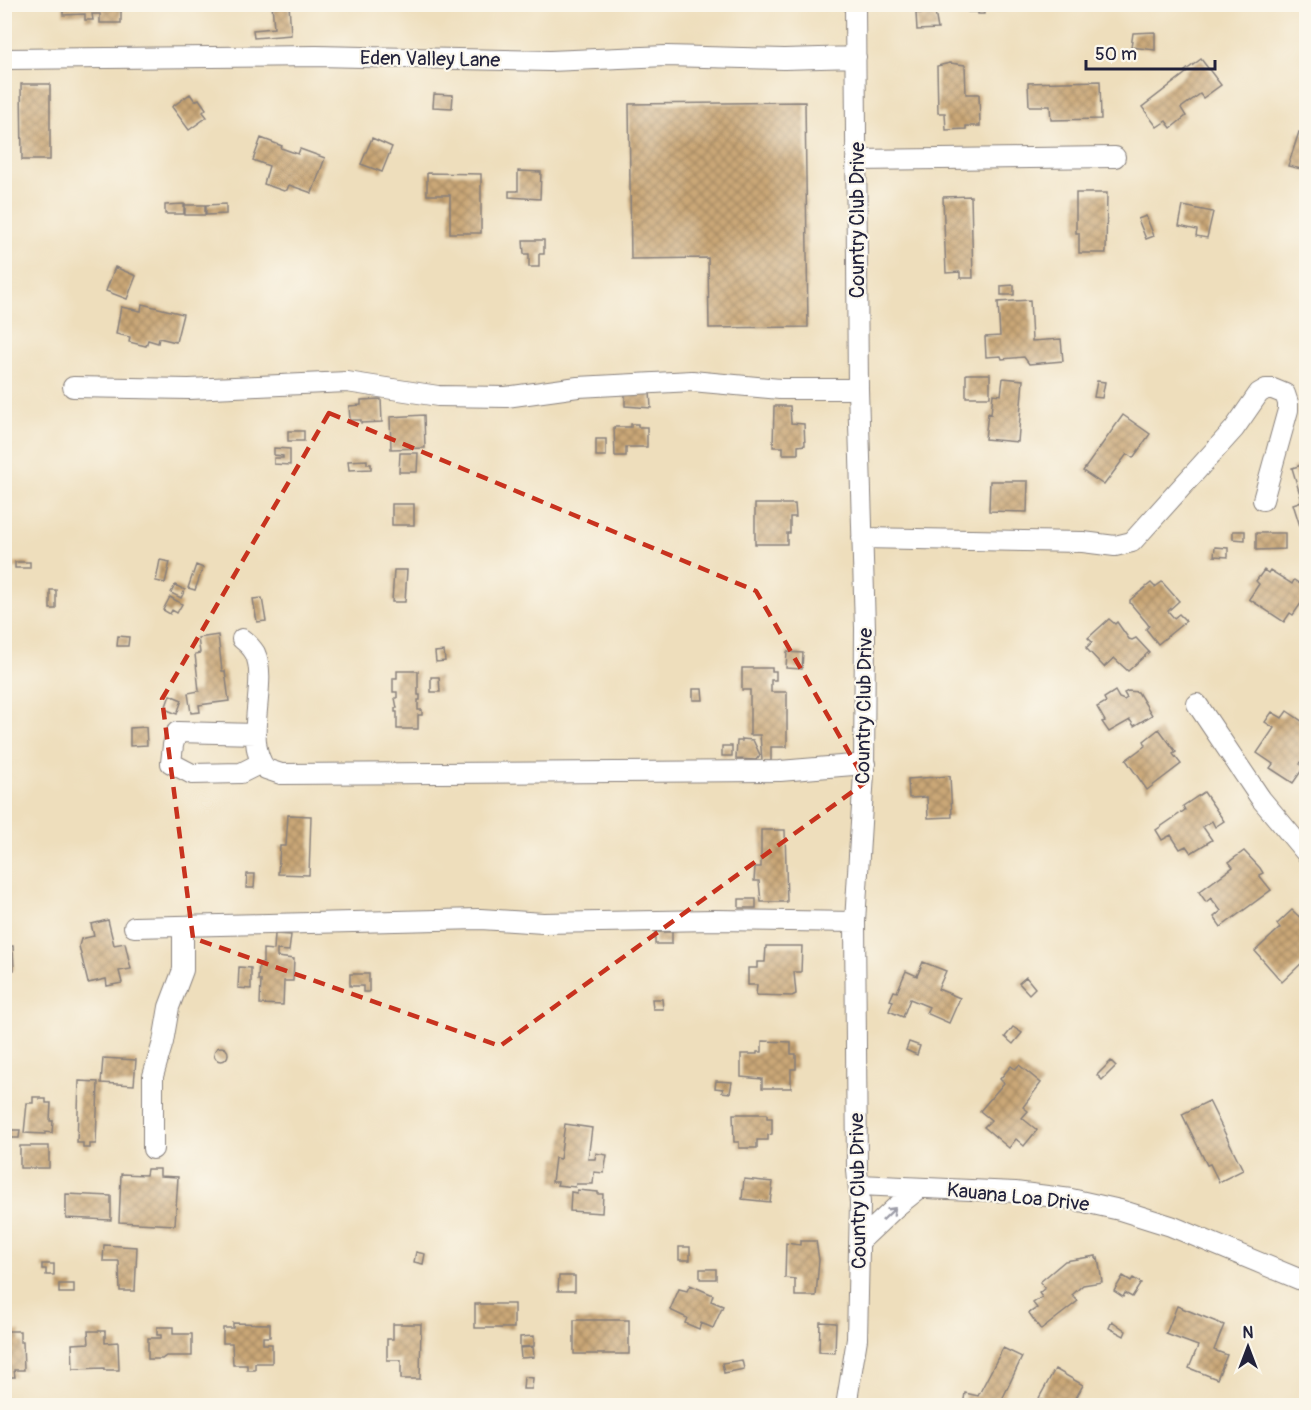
<svg xmlns="http://www.w3.org/2000/svg" width="1311" height="1410" font-family="Pangolin,sans-serif">
<style>
.building{fill:url(#building-cross-hatch)}
.lines{fill:none;stroke-linecap:round;stroke-linejoin:round}
.minor-casing{stroke:#88807c;stroke-width:22}
.minor{stroke:#fff;stroke-width:20}
.oneway{stroke:#9c9ca7}
.marked{fill:none;stroke:#c8321e;stroke-width:4.5;stroke-dasharray:12 8;stroke-linejoin:round}
.labels{text-anchor:middle;dominant-baseline:central;stroke-width:4.5;stroke-linejoin:round;paint-order:stroke}
.street-label{font-size:20px;fill:#22223b;stroke:#fbf7ec}
</style>
<defs>
<pattern id="building-cross-hatch" width="8" height="8" patternUnits="userSpaceOnUse" patternTransform="scale(1.5)"><rect width="8" height="8" fill="#caa777"/><path d="M0 0l8 8M0 8l8-8" fill="none" stroke="#a48863"/></pattern>
</defs>
<rect width="100%" height="100%" fill="#fbf7ec"/>
<filter id="ink" filterUnits="userSpaceOnUse"><feTurbulence type="fractalNoise" baseFrequency=".0167" numOctaves="2"/><feDisplacementMap in="SourceGraphic" scale="12" xChannelSelector="R" yChannelSelector="G"/><feConvolveMatrix kernelMatrix="1 2 1 2 8 2 1 2 1" color-interpolation-filters="sRGB"/></filter>
<filter id="wash" filterUnits="userSpaceOnUse"><feTurbulence type="fractalNoise" baseFrequency=".008" numOctaves="4" result="noise"/><feDisplacementMap in="SourceGraphic" scale="24" xChannelSelector="R" yChannelSelector="G"/><feGaussianBlur stdDeviation="1.35" result="paint"/><feColorMatrix in="noise" values="0 0 0 0 0 0 0 0 0 0 0 0 0 0 0 0 0 1.4 0 .05"/><feComposite in="paint" operator="in"/></filter>
<g filter="url(#wash)">
<rect width="100%" height="100%" fill="#eedebc"/>
<g id="blocks">
<path class="building" d="M63,4h58v19h-21v-9h-8l1,6h-8v-6l-22,1z
M272,4h17l2,31 -37,3 -1,-8 21,-2z
M967,4h40v7h-23v3h-6v-2h-10z
M935,12l3,17 -21,1 -1,-17z
M1155,32v18l-24,-3 2,-14z
M1201,59l20,26 -18,13 -3,-4 -19,14 5,8 -15,12 -5,-7 -9,6 -15,-20 44,-34 -1,-2z
M950,63l15,2 1,29h13l1,32h-14v3l-20,1 -1,-17h-7l-1,-47z
M1100,81l1,38 -50,1 -1,-14h-21l-1,-23z
M21,84h29v76h-28z
M190,94l5,7 4,-2 7,10 -3,3 4,5 -18,13 -17,-23z
M434,94l19,1 -1,13 -19,-1z
M805,102l3,225 -99,1 -1,-70 -77,1 -2,-155z
M1299,132l7,2v36l-18,-4z
M261,138l21,8 -1,2 17,6 2,-5 25,9 -13,35 -23,-8 -2,5 -3,1 -20,-7 5,-18 -16,-6z
M372,138l20,9 -10,25 -21,-8z
M518,171l23,1 -1,27 -31,-2v-6h9z
M427,173l54,1v59h-31v-38h-23z
M1076,193h31l-1,60h-27v-20h-3z
M971,196l2,82h-13v-6l-14,1 -3,-76z
M184,204v10h-19v-9z
M226,204v10l-20,1v-10z
M185,205h20v10h-20z
M1183,206l30,6 -6,26 -11,-2 1,-6 -18,-4z
M1146,216l8,20 -8,3 -8,-20z
M523,240h21v14h-5v13h-10v-13h-5z
M115,267l21,9 -9,23 -21,-8z
M1014,285v10h-13v-9z
M1030,300l2,41 29,-2 2,22 -34,3 -5,-7 -22,2 -1,-3 -15,1 -1,-20 15,-1 -2,-34z
M142,304l41,10 -7,28 -17,-4 -1,5 -10,-3 -2,6 -17,-4 1,-5 -14,-3 5,-27 20,4z
M966,374h24v23h-24z
M1003,378l20,2 -5,62 -33,-3 3,-26 3,1 2,-20 8,1z
M1097,381l8,1 -3,16 -8,-1z
M625,392h25l1,16 -26,-2z
M381,399l1,23 -21,1v-3h-11l-1,-14 12,-1v-5z
M774,406h16l1,17 13,1 1,21 -7,1v8h-15v-7h-10z
M424,415l1,33 -34,1 -1,-32z
M1123,415l27,19 -17,24 -6,-4 -23,31 -21,-14z
M631,424h7v3h9v20h-21v9h-11l-1,-29h17z
M288,431h16v10h-16z
M596,439h10v17h-10z
M274,448l16,1v16l-16,-1v-6h9v-2l-9,-1z
M400,453h18l-1,19h-18z
M1306,459v74l-2,-6 -3,2 -8,-25 9,-3 -10,-33 13,-4 -1,-4z
M367,460v4h4v5l-22,1 -1,-9z
M990,481h38l-1,31 -38,-1z
M392,504h22v21h-22z
M755,504h40l1,13h-6v16h-3v11h-32z
M1233,531h12v9l-12,-1z
M1256,533h29v16l-29,1z
M1215,547l13,1v9l-14,-1z
M160,560l10,2 -5,21 -9,-2z
M15,562h15v6h-15z
M196,565l7,3 -8,22 -7,-2z
M394,570h13l-2,32h-13z
M1264,570l4,3 2,-3 22,14 2,-4 12,8v8l-13,19 -3,-2 -6,9 -35,-23 10,-15 -3,-3z
M1162,582l17,19 -11,10 6,7 5,-4 7,7 -28,23 -12,-15 3,-3 -2,-3 -17,-20v-3l21,-17 4,4z
M175,585l10,5 -4,8 -10,-5z
M50,590h6v19h-6z
M170,597l12,7 -5,9 -5,-3 -2,4 -7,-4z
M262,598l4,23 -9,1 -4,-23z
M1109,619l6,5 2,-2 12,17 3,1 4,-2 13,14 -21,19 -14,-13 -10,9 -18,-19 6,-6 -4,-4z
M218,635l4,36h3l4,30 -30,4 1,7 -9,1 -3,-20 11,-2 -4,-37 5,-1 -2,-15z
M118,636l11,1 -1,9h-11z
M444,651l1,10 -9,1 -1,-10z
M787,652l16,1 -1,16 -16,-1z
M742,668h30v3h4v9h-5v12h16v55h-16v14h-9l-2,-26h-10v-45h-8z
M397,671h21v24h2v5h-2v10h4v5h-4v14h-21v-17h-2v-4h2l-2,-10h2v-6h-4v-14h4z
M431,677h8l1,15h-9z
M693,689h9l1,11h-10z
M1115,691l4,7 5,2 3,-2 -3,-5 4,-2 10,1 14,23 -18,11 -4,-6 -21,12 -7,-10 3,-1 -8,-14 9,-5 -2,-4z
M170,695l12,5 -5,14 -12,-5z
M1287,711l19,13v30l-6,10 4,3 -11,16 -23,-15 3,-4 -16,-11 17,-25 -9,-6 7,-10 10,6z
M146,727l1,18 -17,1v-18z
M1159,729l17,23 -3,2 8,10 -34,26 -21,-30 20,-15 -2,-4z
M742,739l11,1 7,15 -4,5 -20,-1 1,-18h5z
M722,746h10v10h-10z
M950,776l2,41 -24,1 -1,-21 -18,1 -1,-19z
M1204,792l20,29 -9,6 -3,-6 -9,6 9,13 -21,13 -5,-7 -6,3 -9,-14 -9,5 -6,-10 29,-20 -2,-4z
M288,815l23,1 -2,59 -31,-1 2,-28h6z
M761,830h24l2,72h-26l-2,-21h-5l1,-14h6z
M1244,851l16,17 3,5 -4,2 12,15 -50,37 -7,-10 7,-6 -10,-13 -5,4 -7,-10 34,-25 -4,-5z
M247,874h8l-1,14h-8z
M739,899h17v9h-17z
M1292,910l14,13v36l-24,23 -27,-31 25,-23 -3,-4z
M108,920l6,25 11,-2 6,26 -12,2 3,12 -15,3 -1,-7 -18,4 -9,-37 2,-7 13,-3 -3,-12z
M655,932h17v12h-17z
M275,934l16,1 -2,16 -12,-1v7l17,2 -1,22h-9l-1,24 -23,-1 1,-24h-3l1,-17h4v-14l11,1z
M4,946h9l1,24h-10z
M766,946h36l-1,26h-7l2,22 -4,2 -36,-1 1,-10h-9v-17h9v-6h8z
M923,962l23,9 -8,18 22,9 -11,25 -23,-10 3,-6 -19,-8 -7,18 -14,-6 4,-10 -3,-1 4,-9 3,1 9,-21 11,5z
M239,967l12,1v21l-13,-1z
M350,974h19v18h-6v-6h-13z
M1026,977l9,11 -6,6 -10,-11z
M652,999h10l1,10h-10z
M1013,1027l9,6 -9,11 -8,-7z
M762,1041l29,1v12h5v15h-5v19h-29v-9l-21,-2v-23h16v-2h5z
M909,1042l11,4 -3,9 -11,-5z
M214 1054a7 7 0 1 1 14 0a7 7 0 1 1-14 0Z
M103,1058l33,2 -2,25 -33,-2z
M1111,1061l5,5 -14,14 -5,-5z
M1019,1065l22,18 -18,24 5,4 -6,7 15,12 -13,16 -8,-7 -7,9 -25,-21 7,-7 -11,-9 24,-28 -4,-4 11,-13 4,3z
M79,1081l19,1 -2,62h-6v4h-7v-5h-6z
M716,1081l16,1 -2,11 -8,-1 1,-3 -8,-1z
M33,1097h7v2h6v4h5l-1,18h3l-1,12 -7,-1v2l-21,-1 3,-30h6z
M1209,1101l34,69 -24,12 -9,-18 -3,1 -25,-51z
M733,1114h34v4h5v16l-4,1v5h-11v8h-18v-6h-5z
M565,1124l27,4 -4,31h7l1,-6 11,2 -3,18 -10,-1 -1,12h-17l-1,3 -18,-2 1,-3h-6l3,-24 5,1z
M4,1130h16l-1,8h-15z
M20,1146h29v22h-29z
M147,1169h13v7l18,1 -3,48 -56,-3 2,-48 25,1z
M744,1179l29,3 -3,20 -28,-3z
M577,1190l21,2v2h5l-1,19 -32,-2 1,-19 6,1z
M66,1194l45,2v24l-45,-2z
M800,1241h16l3,19 -3,36h-21v-17l-10,-1 1,-35 14,2z
M104,1245l33,2 -2,44h-15l-1,-30h-16z
M679,1247h11v13h-11z
M416,1252l9,2 -2,10 -9,-2z
M1096,1256v3l2,-1 4,24 -19,3 -11,10 6,6 -37,29 -12,-17 8,-5 -4,-5 9,-6 -3,-4 6,-5 -5,-6 25,-21z
M42,1264h12v11h-8v-6h-4z
M700,1269h16v10h-16z
M559,1276h16v15h-17z
M1123,1276l8,5 2,-3 8,5 -9,14 -7,-4 -2,4 -9,-6z
M59,1284h15v9h-15z
M690,1285l23,10 -2,6 12,5 -10,22 -12,-5 -2,6 -14,-6 2,-5 -17,-8 9,-21 8,2z
M475,1304h39v24h-39z
M1177,1306l47,19 -10,25 13,5 -10,24 -28,-11 9,-22 -32,-12z
M574,1320h55v34h-55z
M1112,1321l14,10 -2,5 -15,-8z
M820,1322l16,1 -1,30 -16,-1z
M233,1323l37,1v13h-7v7h9v19h-17v7h-8v-5h-14l-1,-22h-9v-15h10z
M393,1324h28l-1,55h-19v-19h-14v-21h6z
M157,1327h16v7h19v22h-26l-4,3h-14v-21h13v-3h-4z
M4,1331h16v11h3l1,28h-10l1,7h-11z
M88,1331h17v12l13,-1 1,28h-15v-2l-31,1 -1,-25 17,-1z
M534,1336v10l-14,1v-10z
M533,1347l1,10 -13,1 -1,-10z
M1003,1348l19,9 -23,49h-36l2,-13 13,3z
M742,1360l2,9 -20,4 -2,-10z
M1055,1369l28,16 -8,15 11,6h-33l-14,-8z
M524,1377l9,1 -1,11h-9z"/>
</g>
</g>
<g filter="url(#ink)">
<use href="#blocks" fill-opacity="0" stroke="#88807c" stroke-width="1.5"/>
<g class="lines">
<g class="minor-casing">
<path id="minor" d="M4,59l312,-3 234,5 116,-5 118,3 72,-2
M856,160l259,-3
M73,387l116,2 158,-7 91,14 68,1 72,-10 114,-6 88,8h78
M862,538l221,4 32,4 17,-4 102,-113 25,-36 7,-4h7l12,5 3,9v7l-25,90
M242,639c5,4 10,9 13,14 14,30 -13,88 11,116l15,5 499,-3 85,-7
M1197,704l64,95 45,54
M256,734l-79,-2 -4,13 -2,18 21,11 49,-1 20,-10
M134,927l346,-8 63,4 171,-3 141,2
M153,1149v-73l10,-34 6,-35 14,-37v-44
M859,1185l156,7 56,7 49,11 51,16 135,56
M859,1242l37,-35 24,-19
M846,1406l11,-67 3,-136 -3,-33 -2,-248 9,-149 1,-145 -7,-239 -3,-385"/>
</g>
<use href="#minor" class="minor"/>
</g>
<defs><path id="oneway-shaft" d="M-6 0H5M1.5-3L5.5 0L1.5 3" fill="none" stroke-width="1.6" stroke-linecap="round" stroke-linejoin="round" transform="scale(1.5)"/></defs>
<use class="oneway" href="#oneway-shaft" transform="translate(889 1214) rotate(-44)"/>
</g>
<path class="marked" d="M329,413l427,178 110,191 -366,264 -307,-108 -31,-239z"/>
<g class="labels">
<g class="street-label">
<text transform="translate(430 59) rotate(1)">Eden Valley Lane</text>
<text transform="translate(857 220) rotate(-90)">Country Club Drive</text>
<text transform="translate(864 706) rotate(-89)">Country Club Drive</text>
<text transform="translate(858 1191) rotate(-91)">Country Club Drive</text>
<text transform="translate(1018 1197) rotate(6)">Kauana Loa Drive</text>
</g>
</g>
<rect width="1311" height="1410" fill="none" stroke="#fbf7ec" stroke-width="24"/>
<g transform="translate(1248 1347)" stroke="#fbf7ec" stroke-width="4.5" paint-order="stroke">
<path d="M0-4.5L10 22L0 15L-10 22Z" fill="#22223b"/>
<text y="-9" font-size="16" font-weight="bold" text-anchor="middle" fill="#22223b">N</text>
</g>
<path d="M1086 60v9h129v-9" fill="none" stroke="#22223b" stroke-width="3"/>
<text x="1095" y="60" font-size="18" fill="#22223b" stroke="#fbf7ec" stroke-width="4.5" paint-order="stroke">50 m</text>
</svg>
